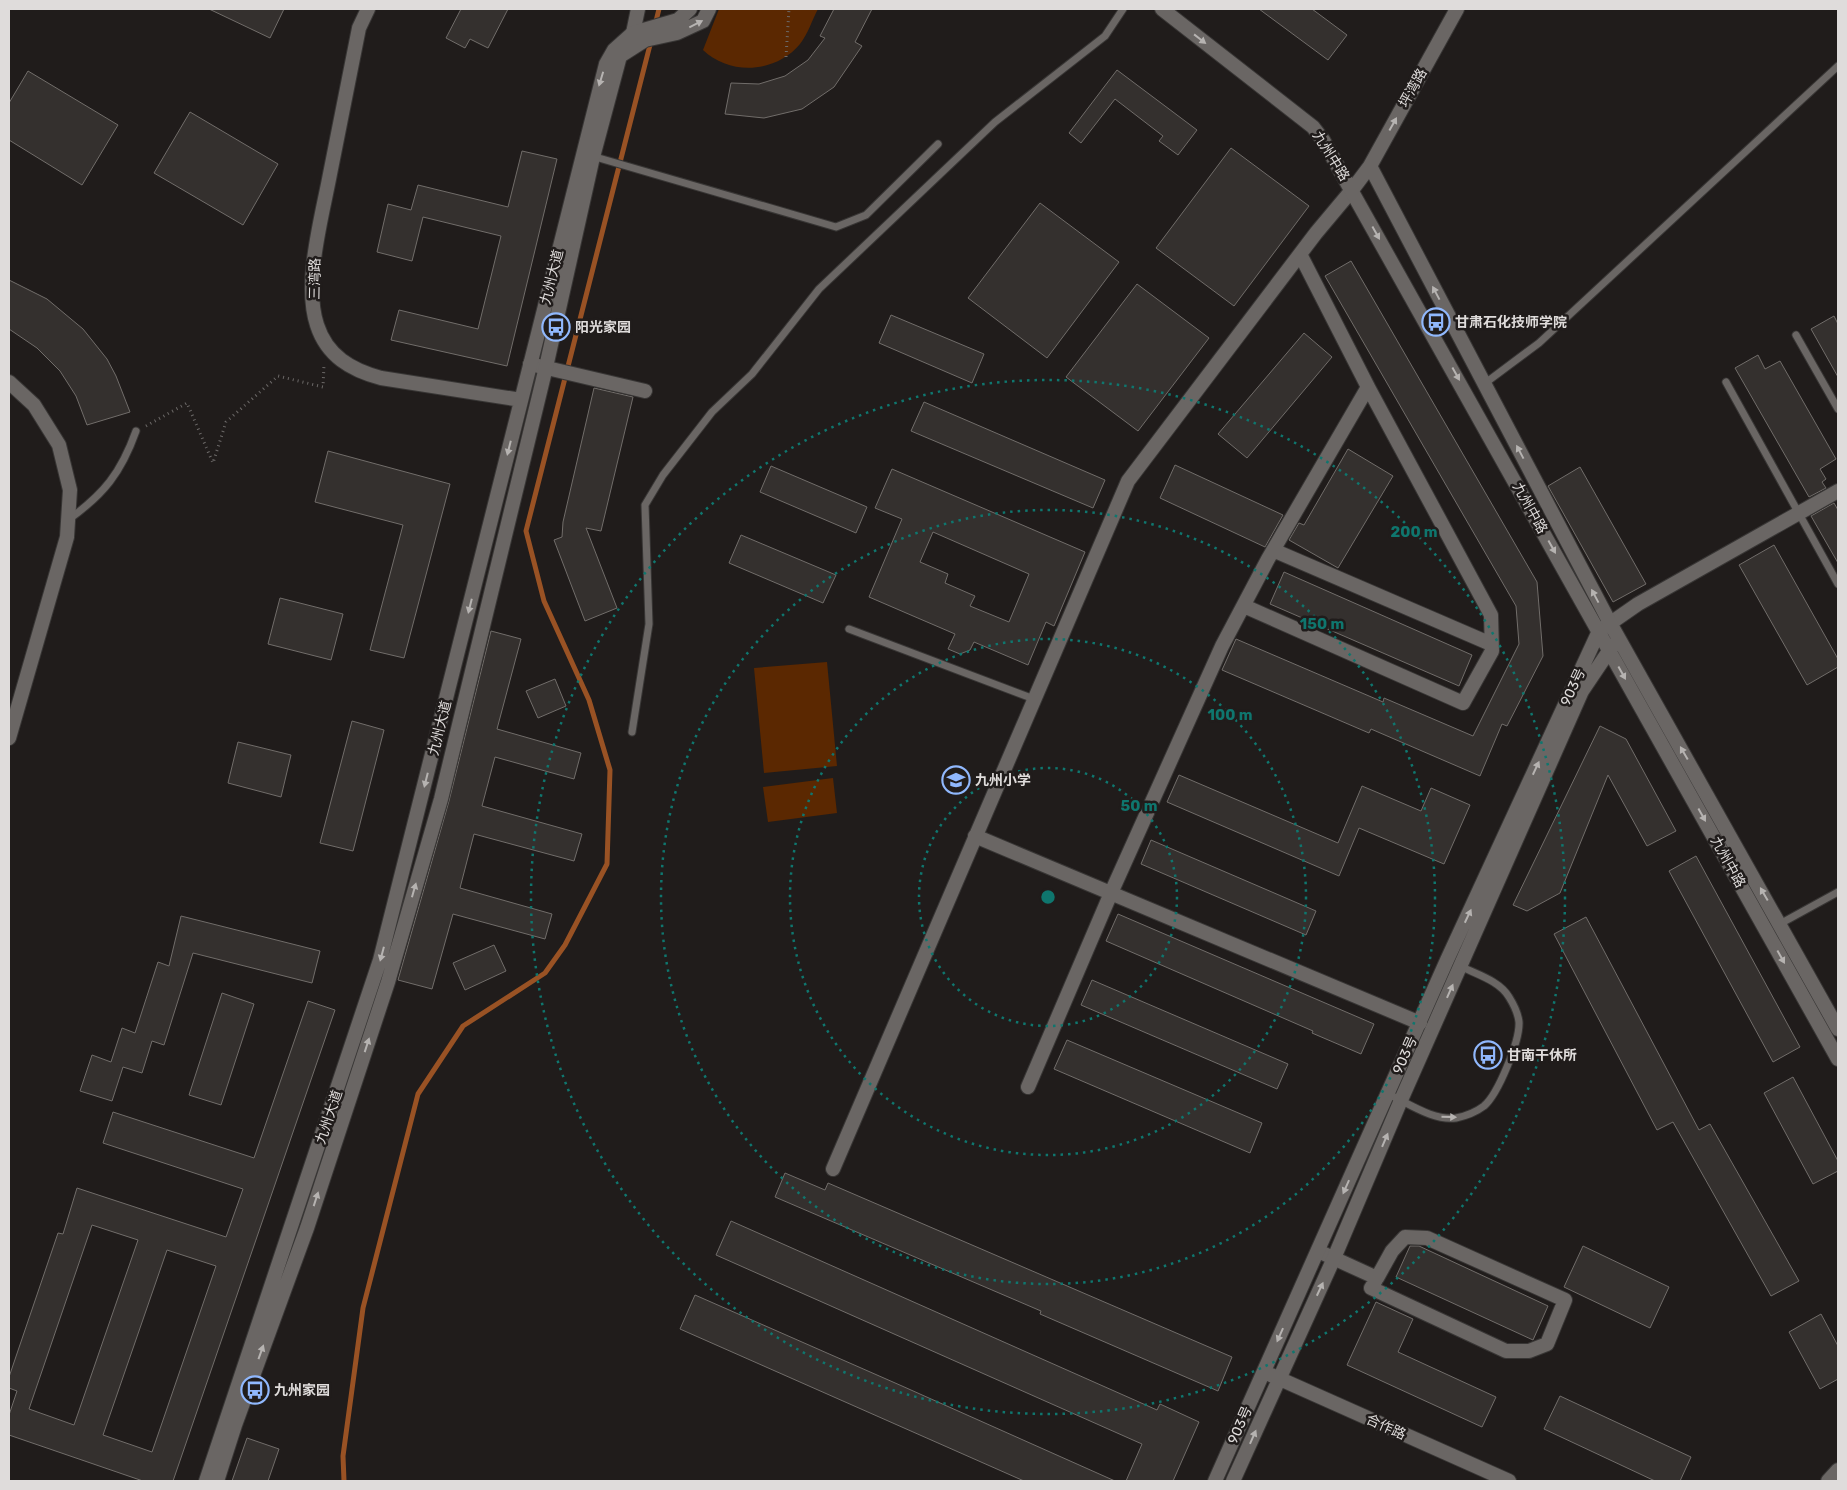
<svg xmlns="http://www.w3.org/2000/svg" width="1847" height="1490" font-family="Rubik,'Noto Sans SC',sans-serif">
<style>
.green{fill:#5b2801}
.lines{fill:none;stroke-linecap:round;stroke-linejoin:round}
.stream{stroke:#995224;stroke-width:5}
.building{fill:#34302e;stroke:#716d6a;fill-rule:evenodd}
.service-casing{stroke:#383635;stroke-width:9}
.minor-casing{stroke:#383635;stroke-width:16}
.tertiary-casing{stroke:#383635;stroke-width:16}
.secondary-casing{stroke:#383635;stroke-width:16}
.path{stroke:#6c6968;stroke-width:3;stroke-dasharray:1 4;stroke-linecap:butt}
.service{stroke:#6a6664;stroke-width:7}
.minor{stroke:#6a6664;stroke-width:14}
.tertiary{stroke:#6a6664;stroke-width:14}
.secondary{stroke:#6a6664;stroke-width:14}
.oneway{fill:#b6b3b1}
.ring{fill:none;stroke:#0f766e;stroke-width:2.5;stroke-dasharray:2.5 5}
.labels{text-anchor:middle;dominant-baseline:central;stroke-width:5;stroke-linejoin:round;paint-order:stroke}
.street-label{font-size:14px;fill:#dfdcdb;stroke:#201c1b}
.poi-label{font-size:14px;font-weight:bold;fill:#dfdcdb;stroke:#201c1b;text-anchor:start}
.centre{fill:#0f766e;stroke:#201c1b;stroke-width:2.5}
.ring-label{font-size:15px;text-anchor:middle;font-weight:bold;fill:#0f766e;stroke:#201c1b;stroke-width:5;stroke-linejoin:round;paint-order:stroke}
</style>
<rect width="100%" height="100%" fill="#201c1b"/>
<path class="green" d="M719,9h99c-6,11 -10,25 -18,35 -24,29 -70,32 -97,6z
M827,662l10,104 -73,7 -10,-105z
M833,778l4,35 -69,9 -5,-35z"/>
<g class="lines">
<path class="stream" d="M655,25l4,-16
M344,1481l-1,-25 20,-148 55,-214 45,-68 82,-53 20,-28 42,-81 3,-94 -21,-70 -45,-99 -18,-70 125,-490"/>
</g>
<path class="building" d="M209,9h75l-14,29z
M461,9h47l-20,39 -18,-9 -5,9 -19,-10z
M834,9h38l-17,33 7,4 -28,41 -32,22 -38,9 -39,-4 6,-31 28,1 26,-8 23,-16 17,-22 -5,-2z
M1259,9h53l35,26 -19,25z
M1117,70l80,60 -19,25 -19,-14 4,-5 -48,-37 -34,44 -12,-10z
M28,71l90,54 -36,60 -73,-45v-37z
M190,112l88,52 -35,61 -89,-52z
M1231,148l78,58 -75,100 -78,-58z
M522,151l35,8 -50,207 -116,-26 8,-30 79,19 23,-93 -78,-19 -11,44 -35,-9 11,-48 23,6 7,-25 90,22z
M1040,203l79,59 -72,96 -79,-60z
M1351,261l186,321 6,74 -36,70 -5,-2 -22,52 -109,-47 -2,4 -147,-63 14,-31 147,63 1,-4 89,38 46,-92 -3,-38 -191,-330z
M9,280l38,19 36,30 24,30 9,17 14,36 -43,13 -11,-29 -16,-25 -23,-23 -28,-19z
M1137,284l72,54 -71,93 -72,-54z
M891,315l93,39 -12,29 -93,-40z
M1834,316l4,8v53l-27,-48z
M1304,333l28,24 -85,101 -29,-24z
M1758,355l7,14 15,-8 56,98 -16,10 6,10 -4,3 4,6 -17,9 -74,-129z
M594,388l39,9 -32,134 -15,-3 31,80 -32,13 -31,-81 8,-3 1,-15z
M924,402l181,78 -12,28 -182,-77z
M1348,449l45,27 -55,92 -49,-28 10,-17 5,2z
M328,451l122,33 -46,174 -34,-8 33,-125 -88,-23z
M1175,465l108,50 -18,32 -105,-49z
M771,466l96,41 -11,26 -96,-41z
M1580,467l66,117 -33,18 -65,-116z
M892,469l193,83 -31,74 -8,-4 -18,43 -54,-23 -4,8 -10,4 -12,-5 7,-15 -86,-37 33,-78 -27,-11zM933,532l96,42 -20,48 -39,-16 5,-10 -30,-13 3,-9 -28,-12z
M1834,503l4,7v53l-27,-47z
M741,535l95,40 -13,28 -94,-40z
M1774,545l64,114v8l-31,18 -68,-120z
M1284,572l188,83 -13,31 -189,-82z
M280,598l63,16 -12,46 -63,-16z
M491,631l30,8 -24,90 84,24 -7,26 -79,-22 -13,49 100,28 -8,27 -100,-27 -14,54 92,26 -7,25 -92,-25 -21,75 -34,-9 51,-179z
M555,679l11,27 -28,12 -12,-27z
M352,721l32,9 -31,121 -33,-8z
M1600,726l26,13 50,92 -29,15 -39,-71 -48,118 -33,18 -14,-6z
M238,742l53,13 -10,42 -53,-14z
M1179,775l159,68 24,-57 59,25 10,-23 39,17 -26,59 -85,-36 -20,48 -172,-74z
M1151,840l165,71 -10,24 -165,-71z
M1696,856l104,191 -27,15 -104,-191z
M1118,914l256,110 -13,30 -49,-21 1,-2 -207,-90z
M181,916l139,35 -8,32 -119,-30 -29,92 -12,-4 -10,32 -19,-6 -11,34 -32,-10 12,-36 19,7 11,-34 13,5 23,-71 11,4z
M1586,917l113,213 11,-6 89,157 -28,15 -98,-174 -16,8 -103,-196z
M494,945l12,26 -41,19 -12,-27z
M1092,980l196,84 -11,25 -196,-84z
M222,993l32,11 -33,101 -32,-10z
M308,1001l27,9 -162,471h-30l-134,-46v-20l8,-24 -8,-3v-11l49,-144 5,1 14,-46 149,49 17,-48 -140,-46 10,-31 141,46zM92,1225l46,15 -64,185 -45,-16zM167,1250l49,16 -64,186 -49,-17z
M1067,1040l195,83 -12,30 -196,-84z
M1793,1077l45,84v10l-25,13 -49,-91z
M785,1173l40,17 3,-7 404,174 -14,34 -178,-77 1,-3 -266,-114z
M731,1221l426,189 3,-6 39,18 -26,59h-47l16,-37 -426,-189z
M1410,1246h9l129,60 -15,34 -137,-63z
M1583,1246l86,41 -19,41 -86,-41z
M695,1295l207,91 213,95h-91l-344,-152z
M1376,1302l37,17 -15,33 98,45 -14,30 -135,-62z
M1821,1314l17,32v33l-18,10 -31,-57z
M1560,1396l131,61 -11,24h-25l-111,-52z
M247,1438l32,11 -11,32h-36z"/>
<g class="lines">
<g class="service-casing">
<path id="service" d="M592,156l244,71 30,-12 72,-71
M1796,335l42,74
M1726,382l112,202
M1484,384l55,-41 299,-277
M68,520c36,-26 53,-47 68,-89
M849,629l185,70
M632,732l17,-108 -4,-119 18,-30 49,-63 40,-38 67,-85 176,-167 110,-86 18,-27
M1778,925l60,-33
M1388,1094c20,9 45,27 68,24 10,-2 20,-6 28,-12 14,-12 36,-65 35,-84 -1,-9 -5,-17 -10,-25 -10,-17 -34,-23 -51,-32"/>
</g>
<g class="minor-casing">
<path id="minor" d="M633,33l5,-24
M530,364l115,27
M9,382l25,23 25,40 11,45 -3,47 -58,201
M1273,550l218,94
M1244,606l219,97 29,-52 -1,-36 -123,-228
M1602,629l36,-25 200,-113
M975,836l445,187
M1028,1087l83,-194 111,-247 46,-87 100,-172 -68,-133
M833,1169l295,-688 188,-248 36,-43
M1318,1251l59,27 15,-27 13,-14 22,1 138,62 -18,44 -18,7h-23l-135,-63 6,-10"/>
</g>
<g class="tertiary-casing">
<path id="tertiary" d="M1162,9l151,118 10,13 515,919
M1370,166l240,457 228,406
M1352,190l18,-24 87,-157
M1271,1375l238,106
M1215,1481l232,-521 152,-329
M1233,1481l101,-223 67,-158 181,-409 31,-46
M1828,1481l10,-11"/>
</g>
<g class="secondary-casing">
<path id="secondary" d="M368,9l-9,19c-10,49 -19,97 -29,146 -8,43 -27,109 -13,151 10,31 34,45 64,53l140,22
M206,1481l174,-521 226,-896 8,-14 19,-17 45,-13 12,-11
M217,1481l18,-56 72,-197 81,-246 53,-183 105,-432 47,-210 27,-101 25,-16 32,-7 26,-12 6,-12"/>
</g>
<path class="path" d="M786,57l3,-48
M146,426l41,-23 26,60 13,-41 52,-46 45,11 1,-22"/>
<use href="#service" class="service"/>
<use href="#minor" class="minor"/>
<use href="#tertiary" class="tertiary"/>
<use href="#secondary" class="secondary"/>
</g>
<defs><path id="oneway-solid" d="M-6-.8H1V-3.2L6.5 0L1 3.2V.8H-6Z" transform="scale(1.25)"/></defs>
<g class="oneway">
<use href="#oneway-solid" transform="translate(696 24) rotate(-27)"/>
<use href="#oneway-solid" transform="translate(1200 39) rotate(38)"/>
<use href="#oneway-solid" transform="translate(601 79) rotate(107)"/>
<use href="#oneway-solid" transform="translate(1393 124) rotate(-61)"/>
<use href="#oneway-solid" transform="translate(1376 233) rotate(61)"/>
<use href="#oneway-solid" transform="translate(1436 293) rotate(-118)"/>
<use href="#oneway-solid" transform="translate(1456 374) rotate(61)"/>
<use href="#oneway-solid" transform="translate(509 448) rotate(104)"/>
<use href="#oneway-solid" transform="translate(1520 452) rotate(-118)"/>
<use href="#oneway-solid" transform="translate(1552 547) rotate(61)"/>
<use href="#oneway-solid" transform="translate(1595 596) rotate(-118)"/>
<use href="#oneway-solid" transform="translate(470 606) rotate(104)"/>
<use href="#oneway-solid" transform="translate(1622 673) rotate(61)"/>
<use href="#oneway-solid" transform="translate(1684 753) rotate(-120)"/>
<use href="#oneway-solid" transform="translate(1536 768) rotate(-65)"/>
<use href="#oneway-solid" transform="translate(426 780) rotate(104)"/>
<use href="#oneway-solid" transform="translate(1702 815) rotate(61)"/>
<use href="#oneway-solid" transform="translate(414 890) rotate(-74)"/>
<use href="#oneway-solid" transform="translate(1764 894) rotate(-120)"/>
<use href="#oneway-solid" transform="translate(1468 916) rotate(-65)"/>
<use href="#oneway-solid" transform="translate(382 954) rotate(105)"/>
<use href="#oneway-solid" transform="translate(1781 957) rotate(61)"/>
<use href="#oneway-solid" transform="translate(1450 991) rotate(-66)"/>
<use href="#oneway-solid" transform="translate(367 1045) rotate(-72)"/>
<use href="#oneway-solid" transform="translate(1449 1117) rotate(1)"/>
<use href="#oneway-solid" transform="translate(1385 1140) rotate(-67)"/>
<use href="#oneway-solid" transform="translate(1346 1187) rotate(114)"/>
<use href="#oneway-solid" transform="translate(316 1199) rotate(-72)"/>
<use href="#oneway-solid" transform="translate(1320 1289) rotate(-65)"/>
<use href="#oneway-solid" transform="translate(1280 1335) rotate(114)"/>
<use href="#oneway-solid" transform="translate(261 1352) rotate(-70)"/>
<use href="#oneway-solid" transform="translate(1253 1437) rotate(-66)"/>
</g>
<g class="ring">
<circle cx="1048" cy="897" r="129"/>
<circle cx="1048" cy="897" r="258"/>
<circle cx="1048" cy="897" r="387"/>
<circle cx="1048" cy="897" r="517"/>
</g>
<defs>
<g id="bus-ring" transform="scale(1.4375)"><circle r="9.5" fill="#201c1b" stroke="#90b8fd" stroke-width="1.5"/><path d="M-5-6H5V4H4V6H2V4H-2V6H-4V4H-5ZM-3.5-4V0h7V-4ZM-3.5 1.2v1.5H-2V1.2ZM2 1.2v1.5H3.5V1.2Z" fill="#90b8fd"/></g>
<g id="school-ring" transform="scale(1.4375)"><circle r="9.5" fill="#201c1b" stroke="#90b8fd" stroke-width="1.5"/><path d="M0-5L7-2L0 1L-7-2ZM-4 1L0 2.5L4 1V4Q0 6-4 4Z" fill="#90b8fd"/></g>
</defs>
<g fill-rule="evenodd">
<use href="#bus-ring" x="1436" y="322"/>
<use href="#bus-ring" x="556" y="327"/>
<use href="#school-ring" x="956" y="780"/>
<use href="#bus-ring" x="1488" y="1055"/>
<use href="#bus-ring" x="255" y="1390"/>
</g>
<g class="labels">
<g class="street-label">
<text transform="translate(1413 88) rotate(-61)">坪湾路</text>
<text transform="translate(1331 156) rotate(58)">九州中路</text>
<text transform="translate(552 277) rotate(-76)">九州大道</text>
<text transform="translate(315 279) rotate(-89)">三湾路</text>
<text transform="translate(1530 508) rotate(61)">九州中路</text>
<text transform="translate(1573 687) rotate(-65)">903号</text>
<text transform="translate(440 728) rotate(-76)">九州大道</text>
<text transform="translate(1728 862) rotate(61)">九州中路</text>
<text transform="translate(1405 1055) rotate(-66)">903号</text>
<text transform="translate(329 1117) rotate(-71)">九州大道</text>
<text transform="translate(1240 1425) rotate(-66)">903号</text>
<text transform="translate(1386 1427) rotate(24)">合作路</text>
</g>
<g class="poi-label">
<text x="1455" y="322">甘肃石化技师学院</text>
<text x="575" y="327">阳光家园</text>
<text x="975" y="780">九州小学</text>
<text x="1507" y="1055">甘南干休所</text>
<text x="274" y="1390">九州家园</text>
</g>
</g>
<circle cx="1048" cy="897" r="8" class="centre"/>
<g class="ring-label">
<text x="1414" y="537">200 m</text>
<text x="1322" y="629">150 m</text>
<text x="1230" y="720">100 m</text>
<text x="1139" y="811">50 m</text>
</g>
<rect width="1847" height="1490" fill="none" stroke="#dfdcdb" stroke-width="20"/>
</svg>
